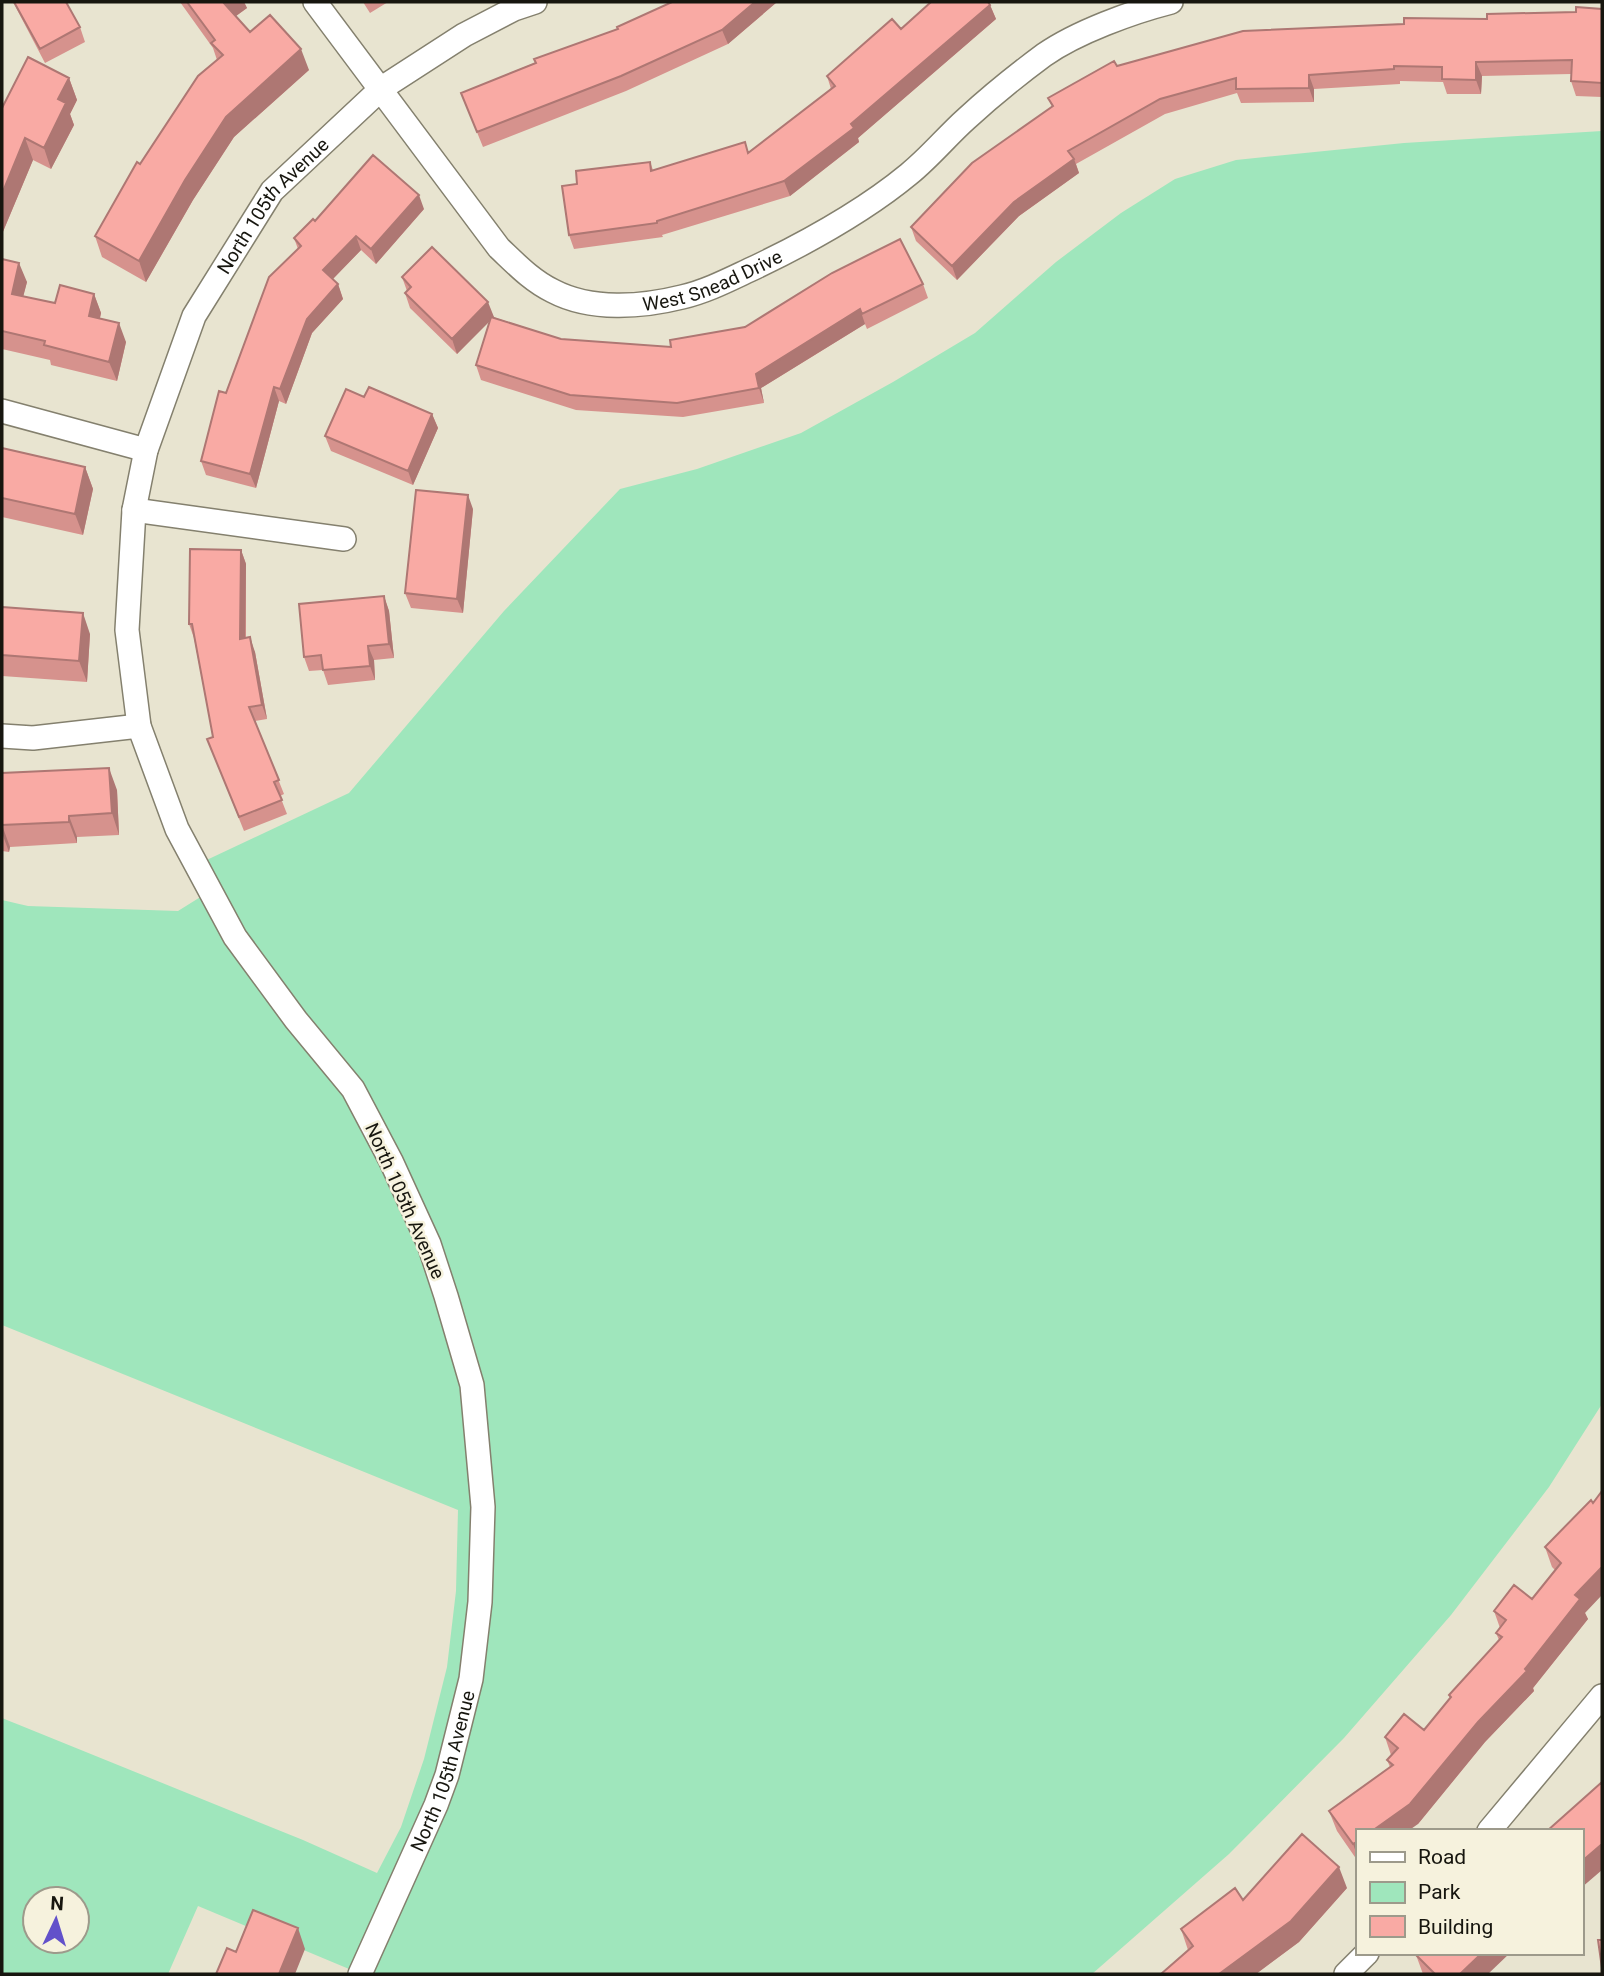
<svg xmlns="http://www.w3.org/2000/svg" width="1604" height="1976" font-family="Roboto,sans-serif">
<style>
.green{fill:#9fe6bc;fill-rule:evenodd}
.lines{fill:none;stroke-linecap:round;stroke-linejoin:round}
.street-casing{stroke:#84806e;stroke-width:26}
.street{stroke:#fff;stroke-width:23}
.wall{fill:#d6928d}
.shaded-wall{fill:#ae7773}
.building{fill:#f9aaa4;stroke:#ae7773;stroke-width:2}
.labels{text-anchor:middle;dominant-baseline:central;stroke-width:5;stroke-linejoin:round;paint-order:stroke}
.street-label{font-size:19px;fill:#17160f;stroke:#f6f2dd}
</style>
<rect width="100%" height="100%" fill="#e8e4d0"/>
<path class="green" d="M1602,131v1273l-53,83 -98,128 -107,123 -115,116 -137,120h-731l-163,-68 -30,68h-166v-256l301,122 74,33 24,-46 23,-68 23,-92 9,-76 2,-81 -456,-185v-425l26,6 150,5 32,-20 -14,-26 153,-72 155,-182 116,-122 77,-20 104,-36 92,-51 82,-49 81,-71 65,-49 54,-34 61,-19 168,-17zM35,1899h42v42h-42z"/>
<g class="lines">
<g class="street-casing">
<g id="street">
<path id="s1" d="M315,2l184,246c17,16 33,33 54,43 38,20 89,16 129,6 26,-6 50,-19 74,-30 54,-26 107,-55 153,-93 21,-17 38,-38 57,-55 25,-23 51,-44 78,-64 33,-23 88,-43 127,-53"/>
<path d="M2,411l144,39"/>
<path d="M134,510l210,29"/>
<path d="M2,736l31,2 106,-12"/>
<path d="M1489,1831l113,-135"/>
<path id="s2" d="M360,1974l76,-169 11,-30 24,-96 9,-77 3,-95 -11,-122 -26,-89 -17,-52 -38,-83 -38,-72 -57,-69 -61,-83 -58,-108 -38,-103 -12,-96 7,-120 12,-60 48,-134 78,-125 110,-103 82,-53 50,-26 21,-7"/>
<path d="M1346,1974l21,-21"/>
</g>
</g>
<use href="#street" class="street"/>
</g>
<path class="wall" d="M13,2h53l14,25 5,15 -40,21z
M180,2h64l3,6 -11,8 14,16 59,38 -75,67 -41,63 -47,82 -44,-25 -7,-21 45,-72 77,-104 -4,-12z
M363,2h25l-18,11z
M672,2h105l-49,42 -102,47 -143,56 -22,-54 157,-64z
M990,5l6,14 -138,119 1,4 -69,54 -128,39 1,2 -89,12 -5,-14 8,-51 73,-22 3,8 95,-17 83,-64 -4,-13 74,-47z
M1602,9v88l-26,-1 -5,-15v-7l-89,2 -1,18h-34l-4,-12 -43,-1v3l-86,5v13l-73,1 -4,-10 -72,21 -89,50 3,9 -60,43 -62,64 -41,-39 -5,-14 141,-120 -4,-9 69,-32 287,-42 172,-12z
M69,78l8,22 -7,14 4,11 -23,44 -18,-9 -31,74v-126z
M424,209l-48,55 -15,-14 -28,29 5,5 5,15 -31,34 -26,71 -7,-3 -23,87 -50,-13 -5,-14 25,-68 72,-144 -4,-11 21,-17z
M2,259l25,23 -4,14 32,7 39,-9 7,19 -1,5 26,24 -9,39 -66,-16 -1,-5 -48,-11z
M402,277l92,40h-1l68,22 110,8 74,-20 178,-43 5,14 -61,31 -2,-5 -104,64 3,15 -81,14 -107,-7 -95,-30 -5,-15 14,-45 -33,34 -47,-46 -5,-15 2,-2z
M364,397l68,17 6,14 -25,57 -82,-34 -6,-15z
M2,448l83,19 8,22 -10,46 -81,-18z
M473,509l-10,104 -52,-5 -6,-15z
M241,550l5,14v74l9,14 12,67 -12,2 29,73 -4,2 7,18 -43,17 -37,-92 6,-2 -19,-99 -5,-14z
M384,596l5,15 5,47 -20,2 1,20 -47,5 -5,-15 -14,1 -5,-14z
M2,607l88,27 -3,48 -85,-6z
M2,773l115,17 2,45 -42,2v6l-67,4 -1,5 -7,-1z
M1591,1500l-6,113 3,6 -55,69 1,3 -49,51 -67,82 -61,7v29l-20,-29 -8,-20 61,-44 -3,-7 4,-5 -6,-18 39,-7 26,-31 -1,-4 50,-55 -3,-7 4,-5 -6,-17 38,-12 23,-29 -3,-3 -7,-20z
M1347,1888l-48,54 -43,32h-95l27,-24 -7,-21 62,-29z
M1416,1955l72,19h-65z"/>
<path class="shaded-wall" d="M222,2h22l3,6 -18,13z
M755,2h22l-49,42 -6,-14z
M990,5l6,14 -138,119 1,4 -69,54 -6,-15z
M301,49l8,21 -75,67 -41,63 -47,82 -7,-21 46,-81 41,-63z
M1476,62l6,14 -1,18 -5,-14z
M1309,75l5,14v13l-5,-14z
M69,78l8,22 -7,14 4,11 -23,44 -7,-21 14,-49z
M25,138l8,22 -31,74v-40z
M1074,159l5,14 -60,43 -62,64 -5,-14 62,-64z
M419,195l5,14 -48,55 -5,-15z
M356,236l5,14 -33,34 -5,-14z
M19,263l8,19 -8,31 -7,-19z
M338,284l5,15 -31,34 -26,71 -6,-15 27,-70z
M94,294l7,19 -5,22 -7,-19z
M488,302l6,15 -37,37 -5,-15z
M860,309l5,15 -104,64 3,15 -5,-15 -3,-14z
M119,323l7,19 -9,39 -8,-19z
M274,387l5,14 -23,87 -6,-14z
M432,414l6,14 -25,57 -5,-14z
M85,467l8,22 -10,46 -8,-21z
M468,495l5,14 -10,104 -6,-14z
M241,550l5,14 -1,89 -5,-14z
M384,596l5,15 5,47 -5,-14z
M83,613l7,21 -3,48 -8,-21z
M250,637l5,15 12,67 -5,-14z
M368,646l6,14 1,20 -5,-14z
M109,768l8,22 2,45 -7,-22z
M69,816l8,21v6l-8,-21z
M2,825l8,22 -1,5 -7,-19z
M1602,1567v28l-17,18 3,6 -55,69 1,3 -49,51 -67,82 -10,7h-36l106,-109 47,-53 50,-74z
M1357,1842v13l-4,-11z
M1602,1844v26l-21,18v-26z
M1339,1867l8,21 -48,54 -43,32h-37z
M298,1928l7,21 -10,25h-16z
M1482,1953h28l-22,21h-28z"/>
<path class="building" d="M14,2h52l14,25 -40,22z
M187,2h36l27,30 20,-17 31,34 -75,68 -41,63 -46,81 -44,-25 42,-74 3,2 58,-88 25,-21 -12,-12 4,-3z
M672,2h83l-33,28 -101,46 -144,56 -16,-39 75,-30 -2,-4 84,-30 -1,-2z
M931,2h57l2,3 -139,119 3,4 -70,53 -127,40v2l-88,12 -7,-49 15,-2 -1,-13 74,-9 1,9 94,-29 3,11 87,-67 -8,-10 65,-57 9,10z
M1576,7l26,2v74l-31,-2 1,-21 -96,2v18l-34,-1v-12l-48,-1v3l-85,6v13l-73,1v-11l-76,21 -92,52 6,8 -60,43 -62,64 -41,-39 61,-64 81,-57 -5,-8 66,-37 3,5 126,-35 161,-7v-6l83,1v-5l89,-2z
M28,57l41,21 -11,21 8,4 -22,45 -19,-10 -23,56v-86z
M373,155l46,40 -48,54 -15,-13 -33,34 15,14 -31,35 -27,70 -6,-2 -24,87 -49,-13 18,-70 7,2 43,-116 32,-31 -7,-8 19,-19 2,2z
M900,239l23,45 -61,30 -2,-5 -104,65 3,14 -82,15 -107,-8 -94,-30 15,-48 70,22 110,8 -1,-7 75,-13 87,-54z
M432,247l56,55 -36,37 -47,-46 6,-6 -9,-10z
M2,259l17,4 -7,31 43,9 5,-18 34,9 -5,22 30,7 -10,39 -65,-17 1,-4 -43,-10z
M369,387l63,27 -24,57 -83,-35 21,-47 18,8z
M2,448l83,19 -10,47 -73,-16z
M416,490l52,5 -11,104 -52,-6z
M190,549l51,1 -1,89 10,-2 12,68 -13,2 30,73 -5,2 8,18 -43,17 -32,-78 6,-2 -21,-113h-3z
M384,596l5,48 -21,2 2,20 -47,4 -2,-15 -17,2 -5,-53z
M2,607l81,6 -4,48 -77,-6z
M109,768l3,45 -43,3v6l-67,3v2v-54z
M1602,1491v76l-27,28 5,4 -55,70 2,2 -49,51 -68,82 -38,27h-15v11l-4,2 -24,-33 64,-46 -6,-5 11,-12 -13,-11 19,-23 20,16 27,-33 -2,-2 53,-58 -6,-4 10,-13 -12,-9 20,-26 18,14 29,-36 -16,-16 46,-47 2,3z
M1602,1782v62l-21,18v-31h-34z
M1302,1834l37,33 -48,54 -72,53h-58l32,-28 -12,-17 54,-41 8,12z
M253,1910l45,18 -19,46h-63l11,-26 9,4z
M1598,1940h4v28z
M1417,1953h65l-22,21h-25l-19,-19z"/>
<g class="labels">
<g class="street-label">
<text stroke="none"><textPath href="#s2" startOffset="1913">North 105th Avenue</textPath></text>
<text stroke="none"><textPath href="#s1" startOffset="542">West Snead Drive</textPath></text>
<text transform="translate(405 1201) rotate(66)">North 105th Avenue</text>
<text stroke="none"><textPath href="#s2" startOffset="220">North 105th Avenue</textPath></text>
</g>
</g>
<rect width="1604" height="1976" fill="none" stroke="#17160f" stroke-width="7"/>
<rect x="1356" y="1829" width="228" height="126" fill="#f6f2dd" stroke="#9d9a8b" stroke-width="2"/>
<rect x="1370" y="1852" width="35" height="10" fill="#ffffff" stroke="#9d9a8b" stroke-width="2"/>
<text x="1418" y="1864" font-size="21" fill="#17160f">Road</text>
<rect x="1370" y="1882" width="35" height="21" fill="#9fe6bc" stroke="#9d9a8b" stroke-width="2"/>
<text x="1418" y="1899" font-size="21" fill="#17160f">Park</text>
<rect x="1370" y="1916" width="35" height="21" fill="#f9aaa4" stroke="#9d9a8b" stroke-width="2"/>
<text x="1418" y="1934" font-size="21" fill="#17160f">Building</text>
<g transform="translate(56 1920) rotate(4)"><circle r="33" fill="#f6f2dd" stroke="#9d9a8b" stroke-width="2"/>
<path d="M0-5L12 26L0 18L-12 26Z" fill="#6251ca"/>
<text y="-10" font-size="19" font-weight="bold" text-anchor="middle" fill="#17160f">N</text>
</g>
</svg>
